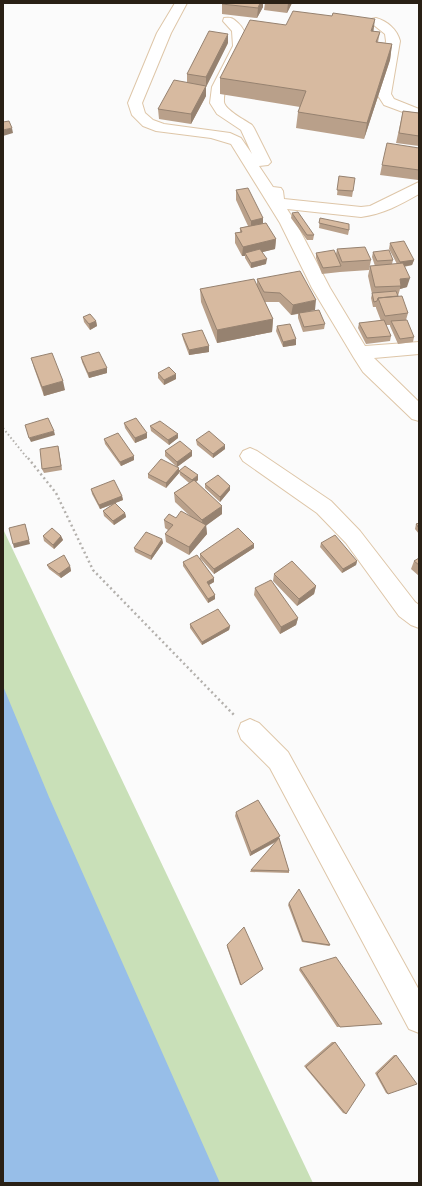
<svg xmlns="http://www.w3.org/2000/svg" width="422" height="1186" font-family="Raleway,sans-serif">
<style>
.green{fill:#c9e0b8}
.water{fill:#97bee8}
.lines{fill:none;stroke-linecap:round;stroke-linejoin:round}
.minor-casing{stroke:#dec6a8;stroke-width:2}
.path-far1{stroke:#b3b0ac;stroke-width:2;stroke-dasharray:1.5 2.5;stroke-linecap:butt}
.path{stroke:#b3b0ac;stroke-width:2.5;stroke-dasharray:2 3;stroke-linecap:butt}
.minor{fill:#fff;fill-rule:evenodd}
.wall{fill:#b9a08a}
.shaded-wall{fill:#968270}
.building{fill:#d7baa0;stroke:#968270}
</style>
<rect width="100%" height="100%" fill="#fbfbfb"/>
<path class="green" d="M3,529l310,654h-310z"/>
<path class="water" d="M3,686l46,111 171,386h-217z"/>
<g class="lines">
<g class="minor-casing">
<path id="minor" d="M175,3h12l-16,30 -29,70 3,10 8,7 11,4 66,9 11,5 11,16 -11,-24 -24,-16 -7,-11 2,-16 21,-41 -1,-15 -9,-10 1,-3c7,-1 9,0 14,5 25,24 -16,51 -14,79 1,8 21,18 28,23l2,3 17,34 -3,3 -9,1 14,21 8,1 2,3 1,8 77,8 9,-1 49,-24v12c-19,11 -36,20 -58,23l-74,-8 9,14 34,65 35,58 54,-4v12l-45,4 45,44v19l-7,-2 -49,-47 -9,-14 -42,-70 -32,-65 -49,-79 -20,-6 -55,-7 -13,-5 -11,-11 -4,-12 29,-70z
M376,18c11,3 21,11 24,23l-9,53 3,5 25,10v9l-35,-13 -7,-11 9,-53 -1,-7 -15,-12 1,-3z
M250,448l7,3 74,50 29,30 55,71 4,3v23l-8,-3 -12,-9 -53,-73 -29,-30 -74,-52 -3,-5 3,-5z
M250,719l9,4 29,29 131,238v43l-10,-4 -139,-261 -29,-29 -3,-8 3,-8z"/>
</g>
<path class="path-far1" d="M3,428l25,31"/>
<path class="path" d="M28,458l28,35 37,77 141,145"/>
<use href="#minor" class="minor"/>
</g>
<path class="wall" d="M265,3h27l-5,10 -23,-3z
M222,4l41,3 -6,11 -35,-4z
M286,25l94,7 -2,10 14,2 -2,16 -26,79 -68,-11 2,-16 2,-5 -80,-13v-16z
M228,43l-22,44v9l-15,28 -32,-5 -1,-10 29,-27v-8z
M403,111l16,2v33l-23,-3z
M419,148v28l-1,4 -38,-5 2,-10z
M339,176l14,15 -1,6 -15,-2z
M236,190l27,28v5l13,16 -1,10 -13,3 4,12 -15,4 -6,-10v-2h-3l-7,-13v-10l5,-1v-4l8,-2 -12,-26z
M292,213l22,22 -1,5h-6l-16,-22z
M320,218l29,12 -1,5 -29,-7z
M390,243l24,17 -2,5 -8,2 3,20 -7,2 -2,7 10,17 -2,7 8,17 -1,5 -15,2 -8,-18v-1h-4l5,11 -1,5 -24,3 -8,-16 1,-5 22,-2 -5,-13v-1h-3l-2,-9 1,-4 -4,-18 2,-10h5l-3,-9 1,-5 20,8 -1,4h5l-8,-15z
M337,249l34,11 -2,10 -29,2 -18,2 -6,-16v-5l20,1z
M257,279l58,31 -7,1 17,13 -1,5 -21,3 -5,-14v-4l-7,1 -12,-13h-14l8,17 -1,13 -55,11 -16,-41 -1,-13 57,-4z
M83,317l13,4 1,5 -7,4 -6,-8z
M277,326l19,19 -13,2 -7,-16z
M182,334l27,12v6l-20,3 -6,-16z
M81,357l26,11v5l-18,5 -7,-16z
M31,358l34,32 -21,6 -10,-28z
M158,373l18,6 -12,6 -6,-7z
M124,423l23,15 -12,5 -10,-15z
M150,426l28,12 -9,7 -18,-14z
M104,439l30,21 -13,6 -16,-22z
M196,440l29,9 -12,9 -16,-13z
M58,446l4,24 -18,3 -2,-4z
M165,451h27v5l-15,11 -12,-11z
M179,468v5l-13,15 -18,-10v-4z
M179,471l19,9 -2,2 26,32 -16,11 1,9 -18,21 -23,-13 -1,-8 3,-4 -3,-2 -1,-8 27,-3 -16,-15 -1,-9 15,-10 -9,-8z
M205,484l25,6 -10,12 -15,-14z
M91,489l31,7 1,4 -8,3 10,10 1,4 -12,8 -10,-9 -1,-5 11,-7 -14,5 -8,-15z
M419,523v11l-4,-5 1,-5z
M43,536h18l2,4 -9,9 -10,-8z
M162,539l1,4 -12,17 -16,-8 -1,-4z
M321,543l36,18 -1,4 -14,8 -22,-26z
M254,544v4l-40,26 -14,-16 14,24 -5,3 6,10v4l-7,4 -25,-37v-4l17,-4v-4z
M419,558v18l-8,-7 3,-8z
M47,565l23,1 1,5 -10,7 -12,-9z
M274,574l42,12 -2,8 -17,12 -24,-25z
M255,588l43,30 -2,7 -16,9 -26,-39z
M190,624l40,2 -1,4 -27,15 -12,-17z
M236,812l43,26 10,33v2l-39,-1 1,-2 25,-28 -26,14 -15,-40z
M289,903l41,42 -1,1 -27,-4 -14,-37z
M227,945l35,25 -22,15 -13,-38z
M300,968l82,56 -45,3 -38,-57z
M332,1042h3l11,72 -3,-1 -39,-47z
M394,1055h2l-8,39 -2,-1 -11,-20z"/>
<path class="shaded-wall" d="M260,3h3v4l-6,11 1,-10z
M288,3h4l-5,10z
M375,19l-2,16 -2,-4z
M228,34v9l-22,44v-10z
M392,44l-2,16 -26,79 3,-16z
M206,86v10l-15,28v-10z
M12,128l1,5 -10,3v-6z
M263,218v10l-12,3v-10z
M276,239l-1,10 -28,7 -2,-3v3h-3l1,-9z
M267,259l-1,5 -15,4v-5z
M414,260l-2,5 -13,2 1,-5z
M410,278l-3,9 -7,2v-10z
M316,300l-1,10 -24,5 2,-10z
M273,319l-1,13 -55,11v-13z
M96,321l1,5 -7,4 -1,-6z
M296,339v6l-13,2v-5z
M209,346v6l-20,3v-5z
M107,368v5l-18,5 -1,-5z
M176,374v5l-12,6v-5z
M63,381l2,9 -21,6 -2,-9z
M54,431l1,4 -24,7 -2,-4z
M147,433v5l-12,5v-5z
M178,434v4l-9,7 -1,-5z
M225,445v4l-12,9v-4z
M58,446l1,5 3,19 -1,-4z
M192,451v5l-15,11v-5z
M134,456v4l-13,6 -1,-4z
M179,468v5l-13,15v-5z
M198,475v5l-6,5v-5z
M230,486v4l-10,12v-5z
M122,496l1,4 -23,9 -1,-4z
M222,506v8l-19,14 -1,-8z
M125,513l1,4 -12,8 -1,-4z
M25,524l5,20 -16,4 -1,-4z
M206,525l1,9 -18,21v-8z
M61,536l2,4 -9,9 -1,-4z
M162,539l1,4 -12,17v-4z
M254,544v4l-40,26v-5z
M357,561l-1,4 -14,8 1,-4z
M70,566l1,5 -10,7 -2,-4z
M214,578v4l-7,4v-4z
M316,586l-2,8 -17,12 2,-7z
M215,595v4l-7,4v-4z
M298,618l-2,7 -16,9 1,-7z
M230,626l-1,4 -27,15v-3z
M280,836l-2,4 -28,16 1,-4z"/>
<path class="building" d="M222,3h38l-2,5 -36,-4z
M293,11l39,5 1,-3 42,6 -4,12 9,1 -4,10 16,2 -25,79 -69,-11 8,-21 -86,-13 30,-58 36,5z
M209,31l19,3 -22,43 -19,-3z
M174,80l32,6 -15,28 -33,-5z
M403,111l16,2v23l-20,-3z
M9,121l3,7 -9,2v-8z
M387,143l32,5v22l-37,-5z
M339,176l16,2 -2,13 -16,-1z
M248,188l15,30 -12,3 -15,-31z
M298,212l16,23h-7l-15,-22z
M320,218l29,6v6l-30,-7z
M266,223l10,16 -33,8 -8,-14 7,-1 -2,-4z
M404,241l10,19 -14,2 -10,-19z
M365,247l6,13 -29,2 -5,-13z
M260,249l7,10 -16,4 -6,-10z
M334,250l7,16 -18,2 -7,-15z
M389,250l4,10 -16,1 -4,-9z
M403,263l7,15 -10,1 1,7 -26,1 -5,-21z
M300,271l16,29 -23,5 -13,-12 -16,-1 -7,-13z
M254,279l19,40 -56,11 -17,-41z
M396,291l2,5 -20,2 -1,3 -3,1 -2,-9z
M402,296l6,17 -23,3 -7,-18z
M319,310l6,14 -21,3 -5,-14z
M90,314l6,7 -7,3 -6,-7z
M384,320l7,16 -24,2 -8,-15z
M407,320l7,17 -14,2 -9,-18z
M290,324l6,15 -13,3 -6,-16z
M202,330l7,16 -20,4 -7,-16z
M99,352l8,16 -19,5 -7,-16z
M52,353l11,28 -21,6 -11,-29z
M169,367l7,7 -12,6 -6,-7z
M48,418l6,13 -25,7 -4,-13z
M136,418l11,15 -12,5 -11,-15z
M160,421l18,13 -10,6 -18,-14z
M209,431l16,14 -12,9 -17,-14z
M118,433l16,23 -14,6 -16,-23z
M180,441l12,10 -15,11 -12,-11z
M58,446l3,20 -19,3 -2,-20z
M161,459l18,9 -13,15 -18,-9z
M185,466l13,9 -6,5 -13,-9z
M218,475l12,11 -10,11 -15,-13z
M114,480l8,16 -23,9 -8,-16z
M194,480l28,26 -20,14 -28,-27z
M115,503l10,10 -12,8 -10,-10z
M181,511l25,14 -17,22 -24,-13 8,-9 -9,-5 5,-6 7,4z
M419,523v5l-3,-4z
M25,524l4,16 -16,4 -4,-16z
M52,528l9,8 -8,9 -10,-9z
M238,528l16,16 -40,25 -14,-15z
M146,532l16,7 -11,17 -17,-8z
M335,535l22,26 -14,8 -22,-26z
M64,555l6,11 -11,8 -12,-9z
M197,555l17,23 -7,4 8,13 -7,4 -25,-37z
M419,558v7l-5,-4z
M292,561l24,25 -17,13 -25,-25z
M271,580l27,38 -17,9 -26,-39z
M218,609l12,17 -28,16 -12,-18z
M258,800l22,36 -29,16 -15,-40z
M279,838l10,33 -38,-1z
M299,889l31,56 -27,-4 -14,-38z
M244,927l19,42 -22,16 -14,-40z
M336,957l46,67 -42,3 -40,-59z
M335,1042l30,43 -19,29 -40,-47z
M396,1055l21,29 -29,10 -11,-20z"/>
<rect width="422" height="1186" fill="none" stroke="#292015" stroke-width="8"/>
</svg>
